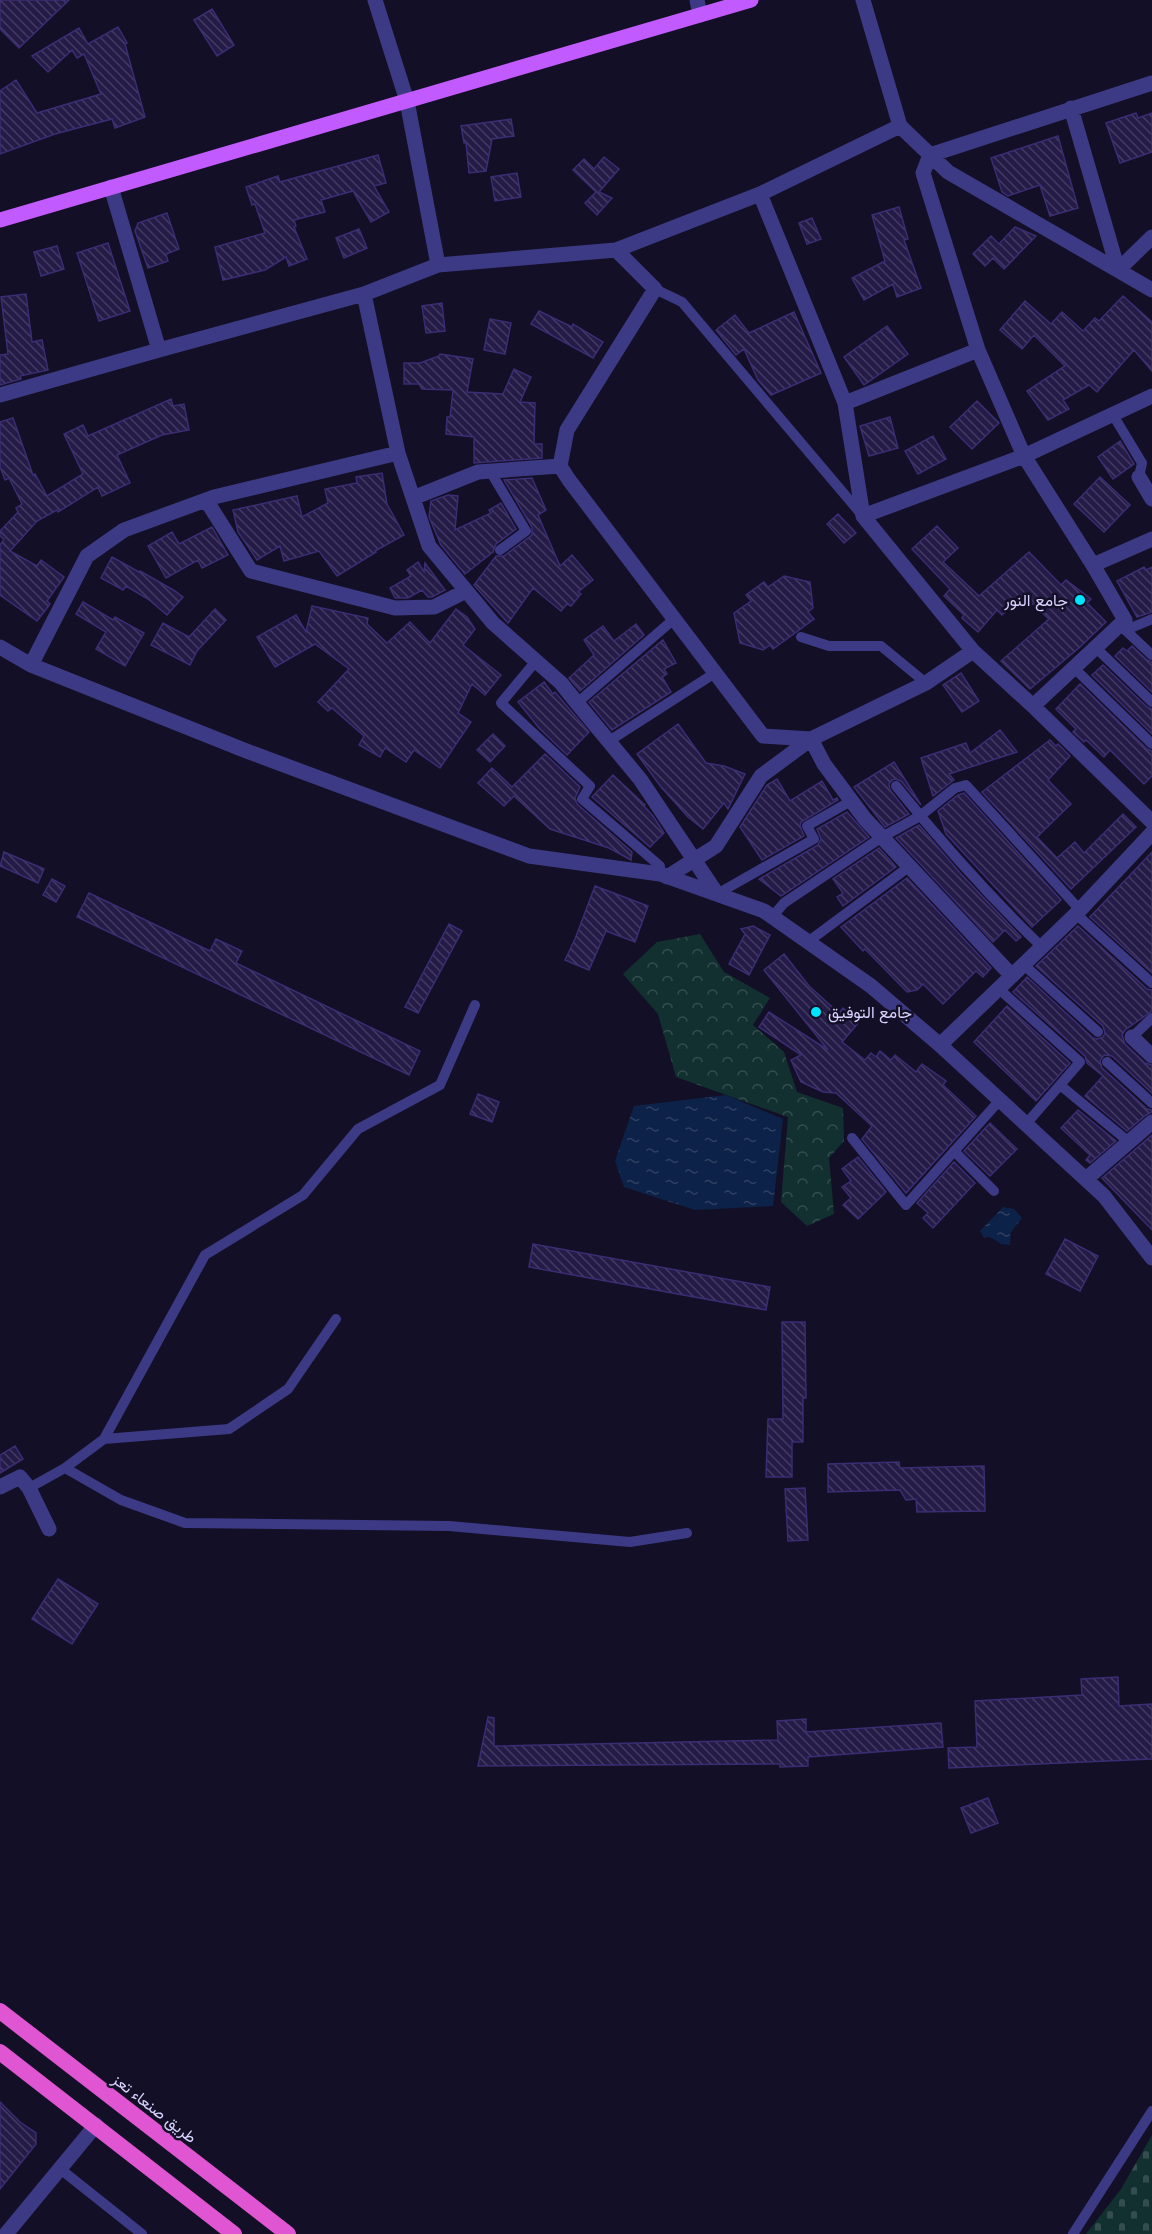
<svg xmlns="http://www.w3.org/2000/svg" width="1152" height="2234" font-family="Quicksand,Vazirmatn,sans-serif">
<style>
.forest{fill:url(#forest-crowns)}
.cemetery{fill:url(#cemetery-stones)}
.water{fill:url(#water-ripples)}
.building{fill:url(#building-back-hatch);stroke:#3b2d73;stroke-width:1.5}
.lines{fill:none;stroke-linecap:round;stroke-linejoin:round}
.service{stroke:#3d3a85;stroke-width:10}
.minor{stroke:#3d3a85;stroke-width:15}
.primary{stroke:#c25bff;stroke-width:15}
.trunk{stroke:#e055d1;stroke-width:16}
.poi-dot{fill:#00e5ff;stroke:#130f26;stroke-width:2}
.labels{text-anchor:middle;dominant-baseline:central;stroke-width:5;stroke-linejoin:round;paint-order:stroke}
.poi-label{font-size:16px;fill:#d9d4ff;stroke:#130f26;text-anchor:end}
.street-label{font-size:16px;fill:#d9d4ff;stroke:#130f26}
</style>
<defs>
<pattern id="forest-crowns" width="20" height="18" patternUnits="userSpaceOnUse" patternTransform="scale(1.5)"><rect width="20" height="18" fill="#12302f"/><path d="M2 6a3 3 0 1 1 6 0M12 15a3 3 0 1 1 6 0" fill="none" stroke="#344d4e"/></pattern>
<pattern id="cemetery-stones" width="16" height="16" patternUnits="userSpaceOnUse" patternTransform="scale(1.5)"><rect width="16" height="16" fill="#12302f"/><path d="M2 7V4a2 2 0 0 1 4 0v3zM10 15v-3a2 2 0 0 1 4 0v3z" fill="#344d4e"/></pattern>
<pattern id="water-ripples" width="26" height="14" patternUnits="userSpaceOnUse" patternTransform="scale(1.5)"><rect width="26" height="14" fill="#0c2248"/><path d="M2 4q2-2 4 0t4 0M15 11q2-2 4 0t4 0" fill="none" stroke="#2f4163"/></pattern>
<pattern id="building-back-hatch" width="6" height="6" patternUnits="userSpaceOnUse" patternTransform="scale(1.5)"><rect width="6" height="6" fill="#241b47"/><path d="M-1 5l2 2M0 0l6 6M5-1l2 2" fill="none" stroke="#433b63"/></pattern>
</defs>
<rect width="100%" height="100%" fill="#130f26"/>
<path class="forest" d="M700,934l24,38 46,26 -17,27 31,27 13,40 46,16 1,33 -15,17 5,56 -27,12 -26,-24 7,-85 -112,-40 -18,-63 -35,-40 34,-32z"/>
<path class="cemetery" d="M1152,2135v99h-66l35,-45z"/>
<path class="water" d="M726,1095l57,24 -10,87 -78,4 -71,-23 -9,-26 19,-55z
M1003,1207l11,2 8,9 -11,14 -1,13 -9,-1 -11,-7 -6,1 -4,-7z"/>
<path class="building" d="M0,0h69l-50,48 -19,-19z
M212,9l22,36 -17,11 -23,-36z
M118,27l9,16 -2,1 20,73 -30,11 -3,-9 -57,15 -55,20v-63l16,-11 21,33 64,-19 -17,-40 -7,4 -5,-8 -24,22 -16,-16 47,-28 9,16z
M1136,113l2,5 14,-5v39l-32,11 -14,-40z
M511,119l3,17 -22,3 -6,32 -17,2 -3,-30h-2l-3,-17z
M1058,136l20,72 -28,8 -10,-31 -32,11 -6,-4 -11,-34z
M378,155l8,28 -12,3 15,26 -18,10 -18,-31 -32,9 4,12 -31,8 2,6 -2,1 13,32 -18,7 -3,-9 -21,13 -42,10 -8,-33 50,-14 -10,-29 -3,1 -6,-18 32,-11 2,6z
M604,157l15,12 -20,23 13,6 -15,17 -12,-12 11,-11 -23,-22 11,-11 10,10z
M517,173l4,24 -26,4 -4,-24z
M899,207l9,32 -4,1 17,48 -24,9 -4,-13 -29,16 -12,-22 33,-17 -13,-46z
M167,213l12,36 -13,5 2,7 -20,7 -13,-37 3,-8z
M812,218l9,21 -14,5 -8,-21z
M1015,227l21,9 -32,33 -11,-11 -8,8 -12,-12 18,-18 8,8z
M359,229l8,19 -23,10 -8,-20z
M108,243l22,68 -31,10 -22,-68z
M57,246l7,23 -23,7 -7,-24z
M26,294l6,48 10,-2 6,30 -28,6 1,3 -21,6v-30l8,-1 -7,-57z
M1123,296l29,26v49l-18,-21 -37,42 -8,-7 -26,15 6,9 -21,11 -21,-29 38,-25 -31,-31 -12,14 -22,-19 25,-29 26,23 11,-12 21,19 12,-13 4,3z
M442,303l3,28 -19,2 -4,-27z
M539,311l33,16 1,-3 30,18 -10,16 -62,-34z
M794,312l27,61 -50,22 -13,-15 -14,-31 -8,6 -20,-25 19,-15 14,18z
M490,319l21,4 -6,31 -21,-4z
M887,326l21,28 -44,31 -20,-28z
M440,354l33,5 -6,33 36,2 11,-25 17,8 -11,25 15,1 -1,41h8v14l-68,5v-26l-28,-3 1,-17h3l3,-27 -31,-1 -3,-5h-15v-21h16l19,-7z
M171,399l2,7 11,-2 5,26 -27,5 -45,20 13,28 -28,13 -4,-9 -40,25 -1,-2 -20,11 -27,30 27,15 4,-6 23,17 -17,24 3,3 -13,17 -37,-26v-50l4,-6 -4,-3v-5l18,-19 -2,-4 6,-4 -13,-26 -4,2 -5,-13v-45l13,-4 20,57 2,-1 12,22 36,-22 -19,-40 19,-9 5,11z
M977,401l22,22 -27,26 -22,-22z
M890,417l8,31 -29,8 -9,-30z
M933,436l13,23 -28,15 -13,-23z
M1120,441l14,23 -21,15 -15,-22z
M382,473l5,31 17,31 -29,16 1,1 -39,24 -18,-25 -35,10 -4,-15 -23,14 -19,-28 -5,-22 64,-14 5,21 26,-14 -3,-14 32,-6 -1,-6z
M1100,477l30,28 -26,27 -30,-28z
M532,478l14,32 -8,5 22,51 12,-11 21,25 -15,12 3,2 -10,12 -4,-2 -6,7 -28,-23 -25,35 -34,-38 22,-29h8l28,-21v-8l-28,-47z
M448,495l10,1 -3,34 36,-17 -2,-3 12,-7 15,26 -20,15 -3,8 -28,22 -24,-29 -12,-28 2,-16z
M838,514l18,19 -12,10 -17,-19z
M937,526l21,22 -15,14 36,34 50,-44 32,33 5,-5 25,19 -4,4 19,19 -26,25 -50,42 -29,-28 48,-42 -26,-24 -21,20 -5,-5 -19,22 -16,-14 2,-3 -20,-19 6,-7 -38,-40z
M212,527l16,28 -26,13 -4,-8 -32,18 -18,-32 24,-14 7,12z
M112,557l27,15 1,-1 35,20 8,6 -16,18 -19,-16 -22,-13 -3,4 -22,-12z
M418,562l6,10 1,-9 20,27 -13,7h-4l-6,-7 -14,8h-13l-5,-10 21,-12 -4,-6z
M1144,567l2,3 6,-3v45l-15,5 -20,-36z
M784,576l26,6 3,26 -5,4 6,7 -41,30 -3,-4 -7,5 -23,-7 -6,-30 17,-12 -5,-6 18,-13 4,5z
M83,602l30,18 2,-3 29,16 -19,33 -29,-17 10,-17 -30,-18z
M312,606l56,12 -1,6 20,19 23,-21 20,21 26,-34 11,8 8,12 -12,16 38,30 -16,20 -13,-11 -14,29 13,9 -31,46 -26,-18 -8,12 -21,-14 -5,9 -21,-12 5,-9 -32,-28 -4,3 -10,-9 31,-33 -34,-25 -40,23 -18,-30 39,-22 10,17z
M215,609l11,11 -29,31 -7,14 -39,-20 12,-22 26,14z
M636,624l8,11 -64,56 -11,-13 25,-23 -10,-15 19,-14 11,15z
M663,640l13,23 -12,6 3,5 -5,3 9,15 -59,38 -23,-28z
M1132,646l15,14 5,2v30l-37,-36 8,-8 4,3z
M1103,665l44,42 5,2v25l-60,-59z
M961,673l18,28 -17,11 -19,-27z
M544,682l9,12 2,-2 34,40 -22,23 -28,-27 -21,-26z
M1080,684l67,65 5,2v25l-8,8 -34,-34 -6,7 -18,-17 -2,2 -11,-10 3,-3 -20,-20z
M678,724l28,39 18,3 21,8 -17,35 -4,-6 -21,26 -15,-12 -27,-30 -24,-33z
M1000,730l17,22 -68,22 5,6 -21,16 -12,-38 45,-15 4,10z
M493,734l12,12 -15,16 -13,-12z
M1050,740l6,6 2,-2 12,12 -22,24 23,24 -34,33 20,21 18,-16 9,11 39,-39 13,13 -65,62 -89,-97z
M545,754l35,33 -5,11 2,6 55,48 -1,8 -22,-12 -59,-19 -36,-33 -10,10 -26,-23 14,-15 20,19z
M894,762l27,43 -20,-24 -6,-2 -3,1 -3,4 1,6 19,24 -24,13 -31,-40z
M613,775l32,30 -1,1 9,10 11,17 -14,14 -58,-50z
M777,779l13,22 32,-20 11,19 4,-2 1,2 -37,22 -1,4 4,10 -42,24 -22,-33 27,-42z
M964,793l97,107 -29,27 -86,-93 -8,-23 20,-16z
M847,812l22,25 -88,59 -22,-17 59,-34 3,-6 -4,-10z
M919,825l42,49 60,63 -5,4 -11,-11 -12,12 -97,-104z
M879,848l17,19 -53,39 -6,-9 6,-4 -10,-14z
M4,852l40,17 -6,14 -38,-17z
M1152,852v121l-62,-56z
M907,878l84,90 -8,9 -7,-6 -33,33 -20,-20 -6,6 -10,2 -42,-43 -2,2 -22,-24z
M52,879l13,7 -9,16 -13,-7z
M595,886l53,20 -13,36 -29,-11 -17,39 -24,-10 10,-21z
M89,893l121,58 6,-12 26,12 -6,12 184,88 -11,24 -332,-158z
M449,924l13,7 -44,82 -13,-6z
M753,926l17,9 -21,40 -20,-11 16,-30 -4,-5z
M1078,926l69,63 5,1v21l-27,19 -3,5 3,9 20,19 7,2v28l-40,-37 -8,-1 -4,6 2,7 45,41 5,1v2l-6,3 -19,16 -42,-35 18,-20 -16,-13 -2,-7 -72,-64 14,-15 66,61 4,1 6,-2 2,-4 -2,-7 -67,-60z
M784,954l25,32 30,27 4,-5 16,14 -17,20 23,18 6,-7 5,4 4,-6 11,9 4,-5 21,17 6,-8 24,17 -3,4 33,31 -70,77 -44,-54 10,-13 -36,-33 -13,-1 -22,-10 -10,-22 10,-5 -42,-28 10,-15 59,38 -64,-80z
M1007,1006l63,57 -34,38 -62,-59z
M478,1094l21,8 -7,20 -22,-8z
M1078,1110l38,31 -26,22 -4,-3 4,-5 -29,-27z
M990,1123l27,26 -27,27 -26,-25z
M1152,1135v95l-50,-52z
M858,1157l28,35 -28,27 -15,-14 8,-7 -9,-11 9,-6 -9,-12z
M954,1162l21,21 -42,45 -10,-10 5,-5 -11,-10z
M1065,1239l33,17 -18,35 -34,-17z
M533,1244l237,43 -4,23 -237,-43z
M782,1322h23l1,76h-3v44h-11v35h-26l2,-58h15z
M15,1446l8,13 -23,14v-18z
M899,1462l1,6 84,-2 1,45 -68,1 -1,-13 -10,1 -6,-10 -72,2v-28z
M805,1488l3,52 -20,1 -3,-52z
M58,1579l40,25 -26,40 -40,-25z
M1118,1677l1,29 33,-2v55l-203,9 -1,-20 29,-1 -2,-46 107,-6 -1,-16z
M488,1717l6,1v28l284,-6 -1,-19 29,-2v13l135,-9 2,24 -135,10v9l-28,1v-3l-302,2z
M988,1798l10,25 -27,10 -10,-25z
M0,2102l20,20 16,11v11l-36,45z"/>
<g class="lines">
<path class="service" d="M655,289l27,13 180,213
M1113,415l29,48 -3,14
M490,471l36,60 -26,19
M1120,625l32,30
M1126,630l26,-11
M801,637l28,9h52l45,37
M1096,648l56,54
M536,661l-35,42 89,83 -8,13 78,67v8
M1074,668l78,76
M577,703l97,-84
M609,741l106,-68
M896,786c45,56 94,111 146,161
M717,894l97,-55 -7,-13 44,-25
M1076,914l76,69
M773,916l11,-13 98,-66 38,-21 35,-28 11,-3 114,125
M809,941l101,-75
M1024,965l74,67
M999,989l81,73 -54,62
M1132,1037l20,-19
M1107,1062l45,41
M1060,1085l69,57
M852,1138l54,67 94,-105
M954,1151l40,40
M104,1439l101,-184 98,-60 55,-66 82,-44 35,-80
M65,1468l39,-29 125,-10 59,-40 48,-70
M29,1488l36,-20 56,32 64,23 264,3 181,16 57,-9
M59,2168l83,66
M1073,2234l79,-123"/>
<path class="minor" d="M697,0l3,15
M863,0l37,126 48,46 204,118
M1071,108l47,162 34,-33
M900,126l-140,68 85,209 18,113 110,135 60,55
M111,187l48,163 205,-56 74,-29 -31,-164 -32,-101
M616,250l39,39 -88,141 -7,36 9,14 194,256 48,3 115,-56 47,-32
M438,265l178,-15 144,-56
M364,294l34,159 31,93 64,77 68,60 16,20 63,76 77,115
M0,395l159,-45
M845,403l133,-53
M1139,477l13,22
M413,498l65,-26 82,-6
M206,500l45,71 144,37 39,-1 32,-16
M863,516l161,-60 128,-60
M1152,539l-59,26 32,55 -92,86 119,116
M1093,565l-69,-109 -46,-106 -55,-177 7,-18 222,-72
M0,647l31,18 218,87 280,104 131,18 104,37 107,75 69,59 164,151 48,62
M31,665l56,-109 37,-26 90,-33 184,-44
M667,877l49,-31 45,-70 50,-37 13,25 41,55 147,157
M1132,1037l20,19
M940,1045l136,-131 76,-81
M1086,1179l66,-57
M0,1487l20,-10 9,11 20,41
M6,2234l90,-109"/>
<path class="primary" d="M0,220l751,-220"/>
<path class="trunk" d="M0,2011l288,223
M0,2052l234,182"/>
</g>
<g class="poi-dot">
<circle cx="1080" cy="600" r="6"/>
<circle cx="816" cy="1012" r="6"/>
</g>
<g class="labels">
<g class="poi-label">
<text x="1068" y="600">جامع النور</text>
<text x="828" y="1012" text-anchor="start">جامع التوفيق</text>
</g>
<g class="street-label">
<text transform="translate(155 2108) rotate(38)">طريق صنعاء تعز</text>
</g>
</g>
</svg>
